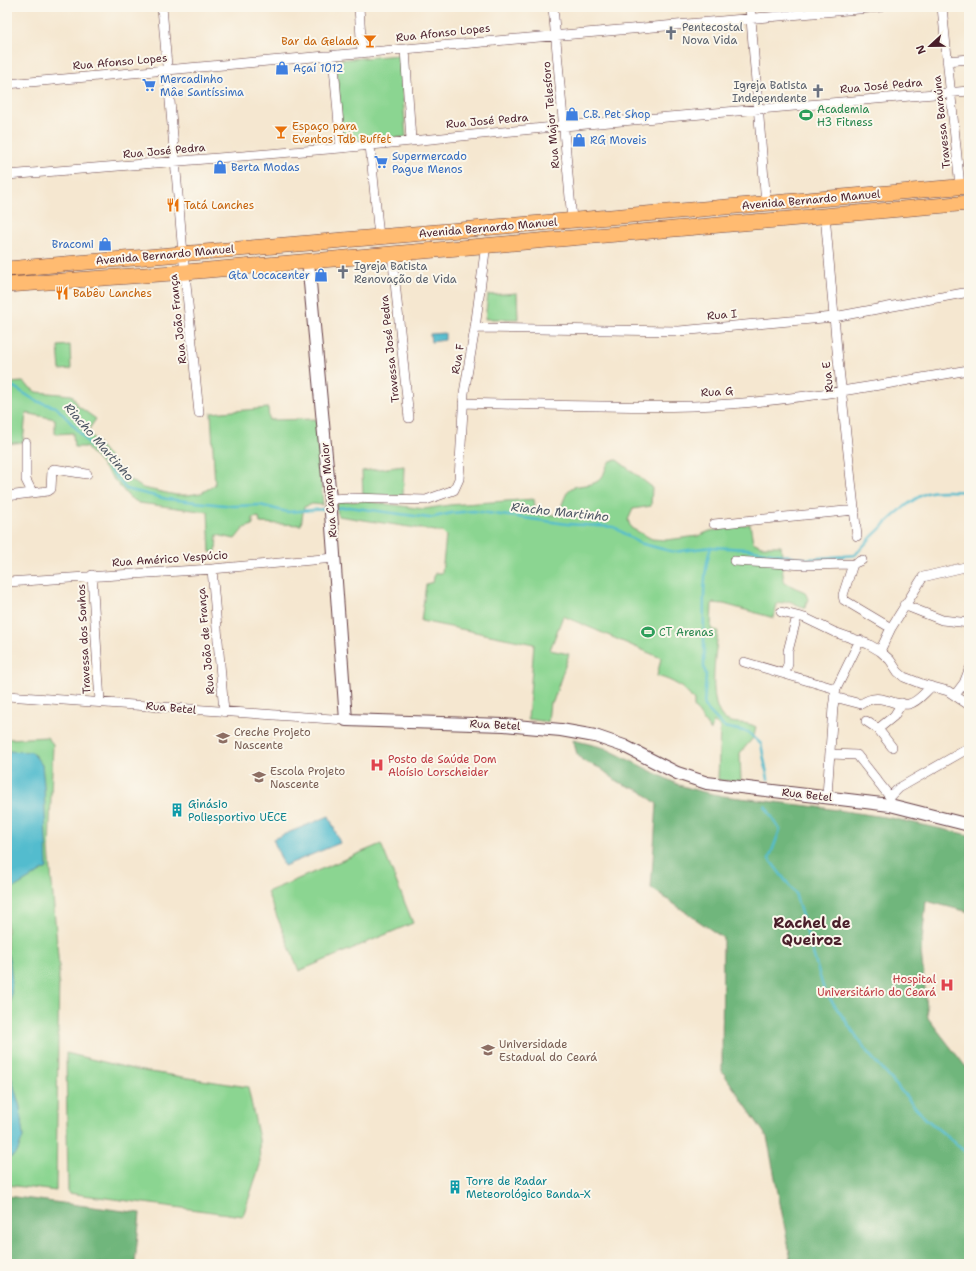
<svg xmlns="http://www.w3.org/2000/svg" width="976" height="1271" font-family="'Shantell Sans',sans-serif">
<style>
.green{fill:#8bd591;stroke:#6a7a5e}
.forest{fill:#70b67b;stroke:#5d6a53}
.water{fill:#52bcce;stroke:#4e6e7c}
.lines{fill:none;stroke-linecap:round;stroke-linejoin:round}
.stream{stroke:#52bcce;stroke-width:2.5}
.minor-casing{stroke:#643d44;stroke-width:10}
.tertiary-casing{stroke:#643d44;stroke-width:14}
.primary-casing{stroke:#643d44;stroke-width:16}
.minor{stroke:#fff;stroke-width:9}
.tertiary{stroke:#fff;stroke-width:12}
.primary{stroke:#ffbb71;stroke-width:15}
.labels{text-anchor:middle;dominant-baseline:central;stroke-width:4;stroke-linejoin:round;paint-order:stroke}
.worship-label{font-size:11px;fill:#5b616d;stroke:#fbf7ec;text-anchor:start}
.street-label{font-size:11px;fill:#4a1f2b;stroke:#fbf7ec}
.food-label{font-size:11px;fill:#c56008;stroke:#fbf7ec;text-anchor:start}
.shop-label{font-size:11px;fill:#366cbe;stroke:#fbf7ec;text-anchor:start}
.leisure-label{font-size:11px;fill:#27864d;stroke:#fbf7ec;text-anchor:start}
.education-label{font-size:11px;fill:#785e54;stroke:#fbf7ec;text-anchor:start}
.health-label{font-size:11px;fill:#be3a42;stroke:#fbf7ec;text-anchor:start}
.culture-label{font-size:11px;fill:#0d838f;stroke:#fbf7ec;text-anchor:start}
.water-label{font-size:12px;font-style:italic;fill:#4d5664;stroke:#fbf7ec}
.district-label{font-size:15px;font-weight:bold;fill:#4a1f2b;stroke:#fbf7ec}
</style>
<rect width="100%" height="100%" fill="#fbf7ec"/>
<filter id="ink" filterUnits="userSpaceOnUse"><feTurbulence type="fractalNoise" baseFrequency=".025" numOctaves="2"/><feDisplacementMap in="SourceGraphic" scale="8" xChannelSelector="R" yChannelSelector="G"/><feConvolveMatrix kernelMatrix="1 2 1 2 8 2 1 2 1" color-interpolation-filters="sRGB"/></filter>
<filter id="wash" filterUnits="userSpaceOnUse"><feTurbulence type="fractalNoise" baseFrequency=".012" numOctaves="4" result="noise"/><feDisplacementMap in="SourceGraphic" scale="16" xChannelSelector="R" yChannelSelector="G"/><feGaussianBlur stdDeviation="0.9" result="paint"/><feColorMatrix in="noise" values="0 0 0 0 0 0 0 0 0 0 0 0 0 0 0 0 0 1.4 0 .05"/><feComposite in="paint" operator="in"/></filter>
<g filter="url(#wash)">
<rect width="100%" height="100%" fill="#f5e7d0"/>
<path class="green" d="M400,55l6,82 -64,4 -6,-81z
M517,293l1,26h-33l3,-24z
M70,345l1,24 -11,1 -2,-24z
M23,382l13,10 36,3 6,11 18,13 -7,10 2,6 36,43 16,10 33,7h12l13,-2 14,-8 -4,-72 57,-5 1,12 47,-1 7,86 -11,-1 -8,3 -3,18 -41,-2 -1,-6 -6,1v7l-9,3 -9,11 -18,-4 -1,17h-6l-2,-40 -69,-9 -10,-6 -43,-50h-12l-1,-14 -18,1v-15l-29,-6 -3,29 -16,2v-61z
M617,460l35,27 -1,19 -18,3 -5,11 3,8 21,11 14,1 32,-4 12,-5 40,-7 3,18 8,4h20c2,13 0,24 4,37l20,9 3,7 -3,9 -16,-7 -12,3 -3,14 -50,-14 -12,-1 -1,26 7,2c-2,22 -12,76 8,89 9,5 21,1 30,7l-2,10 -14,16 1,29 -23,-2 2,-53 -7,-5 -2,9 -17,-24v-6c-11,-15 -20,-20 -37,-25l4,-18 -98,-42 -13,34 19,4 -16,48h-3l-2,20 -20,-3 6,-75 -113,-23 5,-37 7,-2 2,-9h7l4,-37 -4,-4 -104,-16 -2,-11 3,-3 25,-1 60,8 25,-4 85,-6 2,15 22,1c3,-6 7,-22 12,-26 9,-6 24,-1 32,-12 3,-4 3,-10 8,-16z
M404,466l-1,30h-40l-1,-25z
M47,737l6,7 -4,105 10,119 -3,223 -49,-6v-446z
M381,844l32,79 -114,48 -32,-79z
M66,1053l71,17 111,17 11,52 1,26 -17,51 -175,-23z"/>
<path class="forest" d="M573,740l32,8 74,37 20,6 24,5 94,11 74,11 78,17v77l-43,-11 -5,50 7,67 41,53v193h-177l-25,-127 -45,-66 1,-133 -72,-50 6,-84 -16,-13 -23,-9 -18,-14 -17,-7 -6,-7z
M7,1196l133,17 -5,51h-128z"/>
<path class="water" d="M445,333v7l-14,2 -1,-8z
M7,751l25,1 10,13 2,20 3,83 -40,24z
M329,816l11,27 -56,23 -11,-27z
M7,952c8,26 4,49 0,75z
M7,1033l3,40 10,34 3,30 -6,16 -10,7z"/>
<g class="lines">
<path class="stream" d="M7,387h7l22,14 20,6 20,21 50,61 41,10 67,7 26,-1 27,7 38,-3
M337,508l12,-1 80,11 23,-5 21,-2 94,13 47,3 25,16 35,9 37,-5 36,2 61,10 47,-4c14,-16 56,-60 76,-63 12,-2 26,0 38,-1
M711,547c-11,29 -6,88 -7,120l2,8 -2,31 20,21 24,5 13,12 7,35
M765,806l15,24 -11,29 26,34 29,97 44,63 57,65 44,37"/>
</g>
</g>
<g filter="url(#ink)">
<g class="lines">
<g class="minor-casing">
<path id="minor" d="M162,7l21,247 16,159
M359,7l3,46
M553,7l19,213
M750,7l16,197
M942,7l18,180
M405,49l6,91
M333,55l8,93
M947,61l22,-2
M7,84l874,-77
M370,145l9,92
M7,175l334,-27 223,-22 405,-35
M825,215l12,135 20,186
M392,253l17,165
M475,328l204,3 155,-14 135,-25
M463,403c77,2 154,5 230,3 93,-3 185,-21 276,-36
M26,443v37l6,12
M7,496l41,-5 3,-2 1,-19 2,-1 33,5
M330,499l20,-1 76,2 28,-10 5,-11 5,-86 11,-65 11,-84
M714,524l141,-14
M734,561l71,4 48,-1 9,-4
M853,564l-10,31 1,5 47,28
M212,569l12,143
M92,575l8,127
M7,582l205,-13 122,-11
M904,605l38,15 27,3
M781,612l24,6 29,14 34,12 12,7 10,9 8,12 6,5 18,7 26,7 21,14
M880,651l11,-23 32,-51 46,-11
M744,662l92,27
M785,673l3,-9v-13l9,-35
M955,695l9,-12 5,-13
M7,696l339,24
M834,697l27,7c20,-14 30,3 48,0 9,-2 16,-12 22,-17
M866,721l12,8 14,18
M878,729l16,-13 8,-13
M830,754l27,1 33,42
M827,796l6,-89 3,-18 24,-49
M890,805v-8l9,-9 70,-40"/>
</g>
<g class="tertiary-casing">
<path id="tertiary" d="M308,261l22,238 16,221 158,5 57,5 34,6 29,10 53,27 30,10 183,22 79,20"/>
</g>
<g class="primary-casing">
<path id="primary" d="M7,269l962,-83
M7,285l179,-13 783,-69"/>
</g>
<use href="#minor" class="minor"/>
<use href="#tertiary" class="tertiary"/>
<use href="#primary" class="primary"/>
</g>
</g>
<defs>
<g id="church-bare" transform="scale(1.08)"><path d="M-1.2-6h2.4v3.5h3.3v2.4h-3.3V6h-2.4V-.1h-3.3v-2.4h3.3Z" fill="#6b7280" stroke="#fbf7ec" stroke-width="2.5" paint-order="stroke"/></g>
<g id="bar-bare" transform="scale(1.08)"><path d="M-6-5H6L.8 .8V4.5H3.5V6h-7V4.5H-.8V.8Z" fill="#e8710a" stroke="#fbf7ec" stroke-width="2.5" paint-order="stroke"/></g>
<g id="shop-bare" transform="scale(1.08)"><path d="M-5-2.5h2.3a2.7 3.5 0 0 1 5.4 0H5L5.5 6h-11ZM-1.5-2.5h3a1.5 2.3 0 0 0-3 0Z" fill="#3f7fe0" stroke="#fbf7ec" stroke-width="2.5" paint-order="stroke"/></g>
<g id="supermarket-bare" transform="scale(1.08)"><path d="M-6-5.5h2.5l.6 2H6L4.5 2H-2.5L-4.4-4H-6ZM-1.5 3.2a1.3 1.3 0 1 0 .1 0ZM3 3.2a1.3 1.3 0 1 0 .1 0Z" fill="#3f7fe0" stroke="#fbf7ec" stroke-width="2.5" paint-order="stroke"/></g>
<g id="stadium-bare" transform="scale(1.08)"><path d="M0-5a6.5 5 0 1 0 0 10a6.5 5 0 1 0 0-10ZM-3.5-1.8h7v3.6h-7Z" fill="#2e9e5b" stroke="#fbf7ec" stroke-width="2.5" paint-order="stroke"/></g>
<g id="restaurant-bare" transform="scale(1.08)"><path d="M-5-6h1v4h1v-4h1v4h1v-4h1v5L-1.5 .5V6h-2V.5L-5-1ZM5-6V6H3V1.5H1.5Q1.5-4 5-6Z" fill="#e8710a" stroke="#fbf7ec" stroke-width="2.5" paint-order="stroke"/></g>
<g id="school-bare" transform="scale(1.08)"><path d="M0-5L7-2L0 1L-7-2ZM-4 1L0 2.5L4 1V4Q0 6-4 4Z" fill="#8d6e63" stroke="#fbf7ec" stroke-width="2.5" paint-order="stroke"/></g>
<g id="hospital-bare" transform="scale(1.08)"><path d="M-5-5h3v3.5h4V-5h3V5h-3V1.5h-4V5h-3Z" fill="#e0444e" stroke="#fbf7ec" stroke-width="2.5" paint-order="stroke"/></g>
<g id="building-bare" transform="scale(1.08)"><path d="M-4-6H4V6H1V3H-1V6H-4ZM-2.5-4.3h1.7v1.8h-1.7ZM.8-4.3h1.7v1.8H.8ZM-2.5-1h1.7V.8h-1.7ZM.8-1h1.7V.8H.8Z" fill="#0f9aa8" stroke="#fbf7ec" stroke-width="2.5" paint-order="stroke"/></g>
<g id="university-bare" transform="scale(1.08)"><path d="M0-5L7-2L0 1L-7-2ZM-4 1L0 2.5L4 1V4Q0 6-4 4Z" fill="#8d6e63" stroke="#fbf7ec" stroke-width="2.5" paint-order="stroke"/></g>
</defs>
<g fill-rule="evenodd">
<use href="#church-bare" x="671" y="33"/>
<use href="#bar-bare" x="370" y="41"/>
<use href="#shop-bare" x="282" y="68"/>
<use href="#supermarket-bare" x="149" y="85"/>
<use href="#church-bare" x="818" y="91"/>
<use href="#shop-bare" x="572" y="114"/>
<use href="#stadium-bare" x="806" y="115"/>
<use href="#bar-bare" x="281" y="132"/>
<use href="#shop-bare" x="579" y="140"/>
<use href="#supermarket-bare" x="381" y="162"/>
<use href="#shop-bare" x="220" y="167"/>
<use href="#restaurant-bare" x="173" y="205"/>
<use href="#shop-bare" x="105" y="244"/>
<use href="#church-bare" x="343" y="272"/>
<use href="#shop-bare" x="321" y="275"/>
<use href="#restaurant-bare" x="62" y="293"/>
<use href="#stadium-bare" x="648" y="632"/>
<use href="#school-bare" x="223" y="738"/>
<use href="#hospital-bare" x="377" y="765"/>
<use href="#school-bare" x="259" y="777"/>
<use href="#building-bare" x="177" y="810"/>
<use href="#hospital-bare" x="947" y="985"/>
<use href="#university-bare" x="488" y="1050"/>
<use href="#building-bare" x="455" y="1187"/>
</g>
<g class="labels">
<g class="worship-label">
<text x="682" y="27">Pentecostal<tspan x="682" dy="13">Nova Vida</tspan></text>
<text x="807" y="85" text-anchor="end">Igreja Batista<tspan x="807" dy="13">Independente</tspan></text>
<text x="354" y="266">Igreja Batista<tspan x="354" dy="13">Renovação de Vida</tspan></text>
</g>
<g class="street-label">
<text transform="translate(443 33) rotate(-6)">Rua Afonso Lopes</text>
<text transform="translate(120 62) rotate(-5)">Rua Afonso Lopes</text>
<text transform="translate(881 86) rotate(-5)">Rua José Pedra</text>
<text transform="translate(551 115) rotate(-95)">Rua Major Telesforo</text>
<text transform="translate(487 121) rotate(-5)">Rua José Pedra</text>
<text transform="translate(942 122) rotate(-96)">Travessa Baraúna</text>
<text transform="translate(164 151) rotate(-5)">Rua José Pedra</text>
<text transform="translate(811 200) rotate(-5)">Avenida Bernardo Manuel</text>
<text transform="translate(488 228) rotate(-5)">Avenida Bernardo Manuel</text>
<text transform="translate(165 255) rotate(-5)">Avenida Bernardo Manuel</text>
<text transform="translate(722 315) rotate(-5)">Rua I</text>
<text transform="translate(178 319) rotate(-96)">Rua João França</text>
<text transform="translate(390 349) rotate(-96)">Travessa José Pedra</text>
<text transform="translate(458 359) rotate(-80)">Rua F</text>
<text transform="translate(828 377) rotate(-97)">Rua E</text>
<text transform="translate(717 392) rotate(-4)">Rua G</text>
<text transform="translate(329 490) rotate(-95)">Rua Campo Maior</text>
<text transform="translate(170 559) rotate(-4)">Rua Américo Vespúcio</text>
<text transform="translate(84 639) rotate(-93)">Travessa dos Sonhos</text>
<text transform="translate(206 641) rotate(-95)">Rua João de França</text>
<text transform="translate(171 708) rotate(5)">Rua Betel</text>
<text transform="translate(495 725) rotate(3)">Rua Betel</text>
<text transform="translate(807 795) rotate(6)">Rua Betel</text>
</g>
<g class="food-label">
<text x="359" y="41" text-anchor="end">Bar da Gelada</text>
<text x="292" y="126">Espaço para<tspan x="292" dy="13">Eventos Tdb Buffet</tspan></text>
<text x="184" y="205">Tatá Lanches</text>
<text x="73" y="293">Babêu Lanches</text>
</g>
<g class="shop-label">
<text x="293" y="68">Açaí 1012</text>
<text x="160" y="79">Mercadinho<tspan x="160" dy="13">Mâe Santíssima</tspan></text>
<text x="583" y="114">C.B. Pet Shop</text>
<text x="590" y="140">RG Moveis</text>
<text x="392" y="156">Supermercado<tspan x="392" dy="13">Pague Menos</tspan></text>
<text x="231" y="167">Berta Modas</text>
<text x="94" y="244" text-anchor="end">Bracomi</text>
<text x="310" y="275" text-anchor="end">Gta Locacenter</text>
</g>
<g class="leisure-label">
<text x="817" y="109">Academia<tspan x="817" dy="13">H3 Fitness</tspan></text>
<text x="659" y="632">CT Arenas</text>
</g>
<g class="education-label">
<text x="234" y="732">Creche Projeto<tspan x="234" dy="13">Nascente</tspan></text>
<text x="270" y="771">Escola Projeto<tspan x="270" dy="13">Nascente</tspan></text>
<text x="499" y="1044">Universidade<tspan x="499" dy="13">Estadual do Ceará</tspan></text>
</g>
<g class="health-label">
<text x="388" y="759">Posto de Saúde Dom<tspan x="388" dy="13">Aloísio Lorscheider</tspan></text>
<text x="936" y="979" text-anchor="end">Hospital<tspan x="936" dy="13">Universitário do Ceará</tspan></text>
</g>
<g class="culture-label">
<text x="188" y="804">Ginásio<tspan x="188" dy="13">Poliesportivo UECE</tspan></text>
<text x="466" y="1181">Torre de Radar<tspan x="466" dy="13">Meteorológico Banda-X</tspan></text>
</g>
<g class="water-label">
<text transform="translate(99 442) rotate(49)">Riacho Martinho</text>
<text transform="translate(560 512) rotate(6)">Riacho Martinho</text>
</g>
<g class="district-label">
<text x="812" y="923">Rachel de<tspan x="812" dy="17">Queiroz</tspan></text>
</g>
</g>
<rect width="976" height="1271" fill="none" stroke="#fbf7ec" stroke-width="24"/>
<g transform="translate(930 46) rotate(248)" stroke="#fbf7ec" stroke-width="3" paint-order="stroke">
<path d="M0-3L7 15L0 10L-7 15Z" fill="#4a1f2b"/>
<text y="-6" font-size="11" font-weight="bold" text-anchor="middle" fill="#4a1f2b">N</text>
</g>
</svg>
